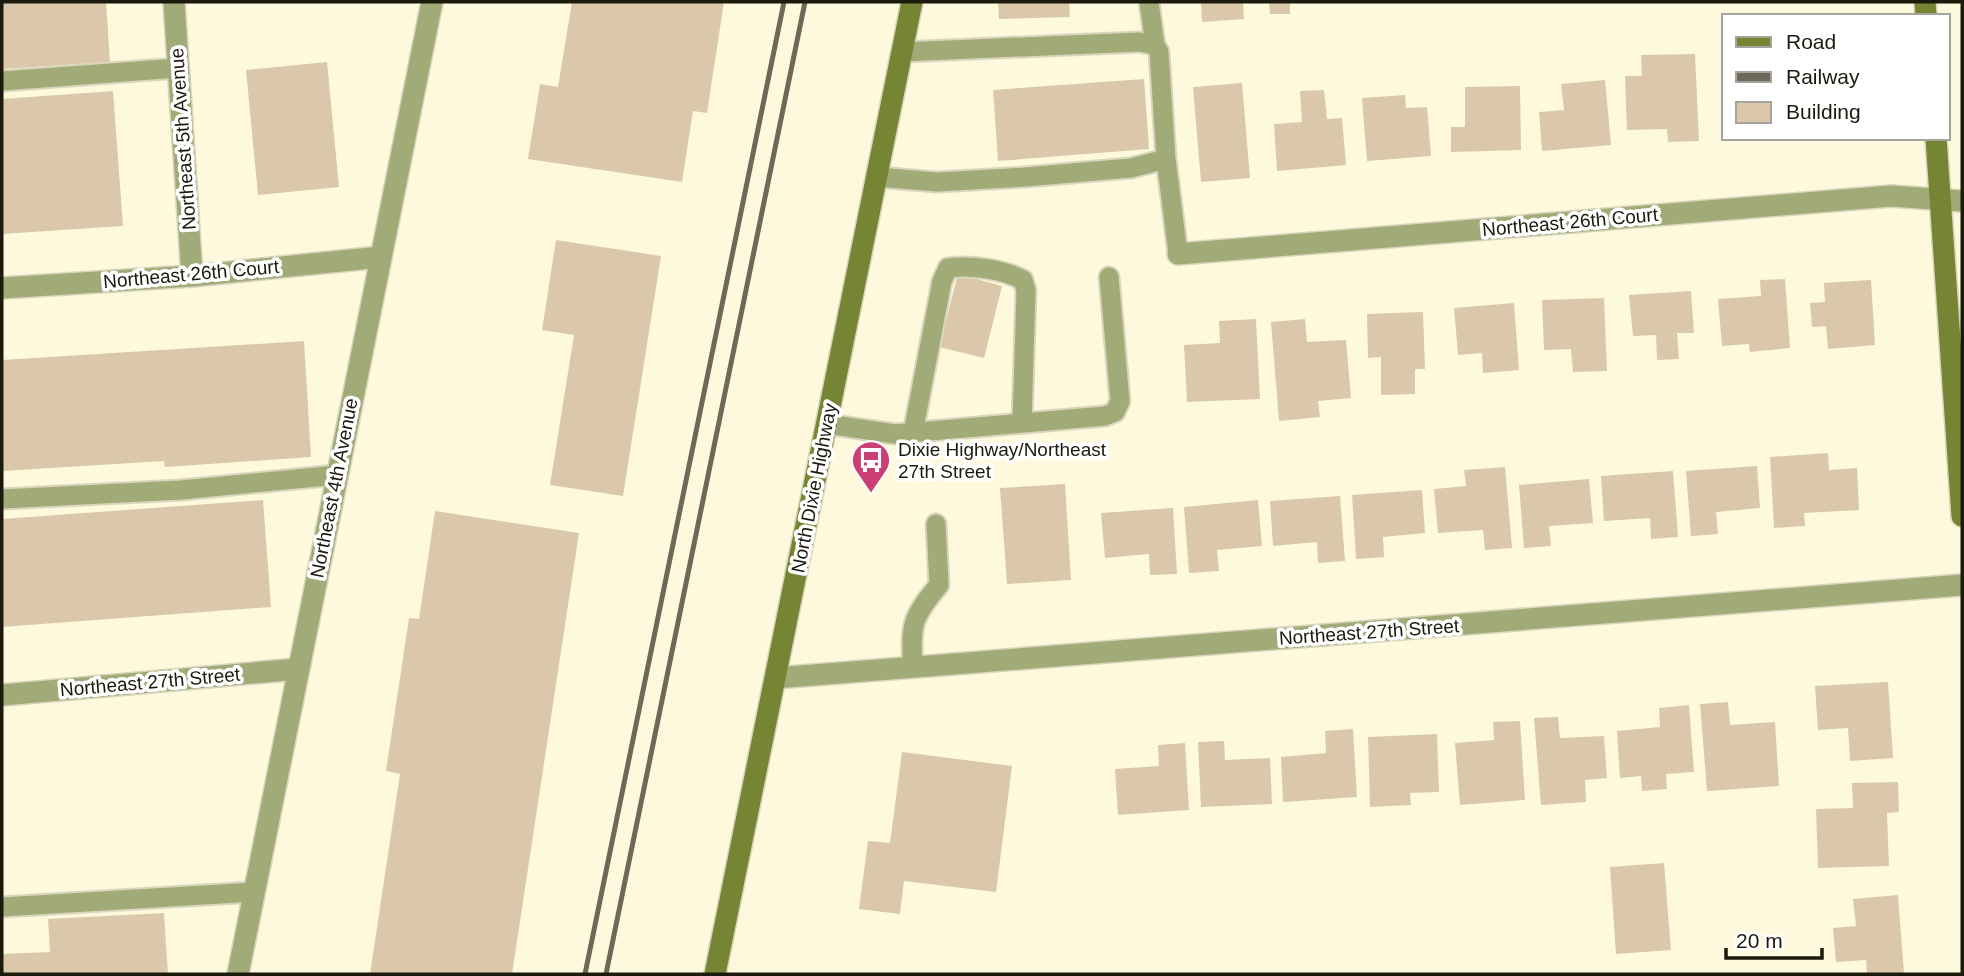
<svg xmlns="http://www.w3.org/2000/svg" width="1964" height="976" font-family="Helvetica,sans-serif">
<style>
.building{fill:#dbc8aa}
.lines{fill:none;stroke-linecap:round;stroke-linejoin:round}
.lane-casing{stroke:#dad5bc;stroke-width:23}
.street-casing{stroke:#dad5bc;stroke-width:24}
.secondary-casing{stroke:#dad5bc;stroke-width:24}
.lane{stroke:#a0ab78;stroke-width:19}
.street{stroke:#a0ab78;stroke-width:21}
.secondary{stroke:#768534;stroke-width:21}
.rail{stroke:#6d6957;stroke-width:5}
.labels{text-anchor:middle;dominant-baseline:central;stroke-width:7;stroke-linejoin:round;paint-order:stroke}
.street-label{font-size:19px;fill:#1c190d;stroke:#fff}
.poi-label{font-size:19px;fill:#1c190d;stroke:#fff;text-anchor:start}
</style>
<rect width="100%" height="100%" fill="#fef9dd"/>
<path class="building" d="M2,2h104l4,60 -108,7z
M572,2h152l-17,111 -14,-2 -11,71 -154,-23 12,-75 18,3z
M998,2h71l1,15 -71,2z
M1201,2h42l1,17 -42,3z
M1269,2h21v12h-20z
M1695,54l4,87 -31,1 -1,-13 -40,1 -2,-54h17l-1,-21z
M327,62l12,125 -81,8 -12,-125z
M1144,79l5,70 -151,12 -5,-71z
M1605,80l6,65 -69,6 -3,-39 25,-2 -3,-26z
M1242,83l8,95 -49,4 -8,-95z
M1520,86l1,64 -70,2v-25h14v-40z
M1324,90l3,29 15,-1 4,47 -69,6 -3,-47 28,-2 -2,-31z
M113,91l10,135 -121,8v-135z
M1405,95l1,13 21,-1 4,49 -64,5 -5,-63z
M556,240l105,16 -38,240 -73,-11 24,-150 -32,-5z
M958,274l44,12 -18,72 -45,-11z
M1785,279l5,69 -40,4 -1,-8 -27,2 -4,-47 43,-3 -1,-16z
M1871,280l4,65 -47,4 -2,-23 -14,1 -2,-24 15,-1 -1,-19z
M1691,291l3,42h-17l2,26 -22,1 -1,-25 -23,1 -4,-41z
M1604,298l3,73 -34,1 -2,-23 -27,1 -2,-50z
M1514,303l5,67 -36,3 -1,-20 -24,2 -4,-47z
M1423,312l2,57h-10v25l-34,1v-38l-13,1 -1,-44z
M1256,319l4,80 -73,3 -3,-57 36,-2 -1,-22z
M1305,319l2,23 39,-2 5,58 -33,3 2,16 -41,4 -8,-99z
M304,341l7,116 -146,10 -1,-6 -162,10v-111z
M1828,453l1,17 28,-2 2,42 -55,3 1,13 -31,2 -4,-71z
M1757,466l3,42 -44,4 2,22 -27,2 -5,-65z
M1505,467l7,81 -27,2 -2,-20 -45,3 -4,-44 32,-3 -2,-16z
M1673,471l5,66 -27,2 -1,-21 -46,3 -3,-45z
M1589,479l4,44 -44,3 2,20 -27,2 -5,-63z
M1065,484l6,96 -64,4 -7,-96z
M1422,490l3,43 -42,4 1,20 -28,2 -4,-64z
M1340,496l5,65 -27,2 -1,-21 -44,4 -3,-45z
M263,500l8,107 -269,20v-108z
M1258,500l4,46 -45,4 2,21 -30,2 -5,-66z
M1173,508l4,66 -27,1 -1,-21 -44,4 -4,-45z
M435,511l144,22 -67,441h-142l30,-200 -14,-3 23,-153 10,1z
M1888,682l5,76 -43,3 -2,-33 -30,2 -3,-44z
M1728,702l2,23 45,-3 4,64 -72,5 -7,-87z
M1689,705l5,67 -28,2 1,15 -25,2 -1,-15 -21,2 -3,-47 43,-4 -1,-19z
M1558,717l2,21 44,-2 3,42 -22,2 1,22 -45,3 -7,-87z
M1520,721l5,79 -65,5 -5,-62 39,-3 -1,-18z
M1353,729l4,68 -74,5 -2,-45 45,-4 -1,-22z
M1437,734l2,58 -29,1 1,12 -41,2 -2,-70z
M1224,741l1,19 45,-2 2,46 -71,3 -3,-65z
M1185,743l4,67 -71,5 -3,-46 44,-3 -1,-21z
M902,752l110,14 -16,126 -92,-11 -4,33 -41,-5 9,-68 22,2z
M1898,782l1,30 -12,1 2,53 -71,2 -2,-59 37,-1 -1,-25z
M1664,863l7,87 -55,4 -6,-87z
M1898,895l6,78 -37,1 -1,-14 -30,2 -3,-34 23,-2 -3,-27z
M164,913l4,61h-166v-20l48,-2 -2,-33z"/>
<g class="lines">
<g class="lane-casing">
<path id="lane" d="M1149,2l6,43 4,7 7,107 12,95
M902,52l237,-10 16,3
M2,81l176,-13
M877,177l60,5 88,-5 106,-9 35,-9
M827,424l68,10 210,-18 10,-4 5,-11 -11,-124
M913,433l29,-152 6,-13c24,-3 54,1 75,12l3,10 -4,133
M2,499l179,-9 156,-15
M913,667c-3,-42 -1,-50 26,-82l-3,-61
M2,907l252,-15"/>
</g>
<g class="street-casing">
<path id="street" d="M174,2l18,274
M1178,254l713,-58 71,5
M2,288l190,-12 189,-19
M775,678l1187,-93
M2,695l296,-26
M238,974l194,-972"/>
</g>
<g class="secondary-casing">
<path id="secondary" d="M1925,2l1,14
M1936,138l26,378
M715,974l197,-972"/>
</g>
<use href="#lane" class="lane"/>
<use href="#street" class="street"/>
<use href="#secondary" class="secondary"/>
<path class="rail" d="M585,974l199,-972
M606,974l199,-972"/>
</g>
<defs>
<g id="bus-pin" transform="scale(2.0125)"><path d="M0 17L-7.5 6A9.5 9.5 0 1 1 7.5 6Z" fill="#cb4074" stroke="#fff"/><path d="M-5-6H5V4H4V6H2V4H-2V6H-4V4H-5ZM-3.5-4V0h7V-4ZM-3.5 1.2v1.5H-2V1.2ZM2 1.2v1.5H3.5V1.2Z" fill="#fff"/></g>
</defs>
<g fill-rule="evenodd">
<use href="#bus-pin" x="871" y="460"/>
</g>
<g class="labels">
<g class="street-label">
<text transform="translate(183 139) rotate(-94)">Northeast 5th Avenue</text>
<text transform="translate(1570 222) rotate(-5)">Northeast 26th Court</text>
<text transform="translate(191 274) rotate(-5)">Northeast 26th Court</text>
<text transform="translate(334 488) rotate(-79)">Northeast 4th Avenue</text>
<text transform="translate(814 488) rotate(-79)">North Dixie Highway</text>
<text transform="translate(1369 632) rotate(-4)">Northeast 27th Street</text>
<text transform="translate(150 682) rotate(-5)">Northeast 27th Street</text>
</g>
<g class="poi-label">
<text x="898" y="449">Dixie Highway/Northeast<tspan x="898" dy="22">27th Street</tspan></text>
</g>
</g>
<rect width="1964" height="976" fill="none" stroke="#1c190d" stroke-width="7"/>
<rect x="1722" y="14" width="228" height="126" fill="#ffffff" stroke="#a4a39e" stroke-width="2"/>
<rect x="1736" y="37" width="35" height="10" fill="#768534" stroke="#a4a39e" stroke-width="2"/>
<text x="1786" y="49" font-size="21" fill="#1c190d">Road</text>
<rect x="1736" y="72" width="35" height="10" fill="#6d6957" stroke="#a4a39e" stroke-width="2"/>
<text x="1786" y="84" font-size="21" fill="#1c190d">Railway</text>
<rect x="1736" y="102" width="35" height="21" fill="#dbc8aa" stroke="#a4a39e" stroke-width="2"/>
<text x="1786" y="119" font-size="21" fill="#1c190d">Building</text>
<path d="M1726 948v10h96v-10" fill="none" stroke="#1c190d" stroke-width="3.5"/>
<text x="1736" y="948" font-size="21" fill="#1c190d" stroke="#ffffff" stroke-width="5" paint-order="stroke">20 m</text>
</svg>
